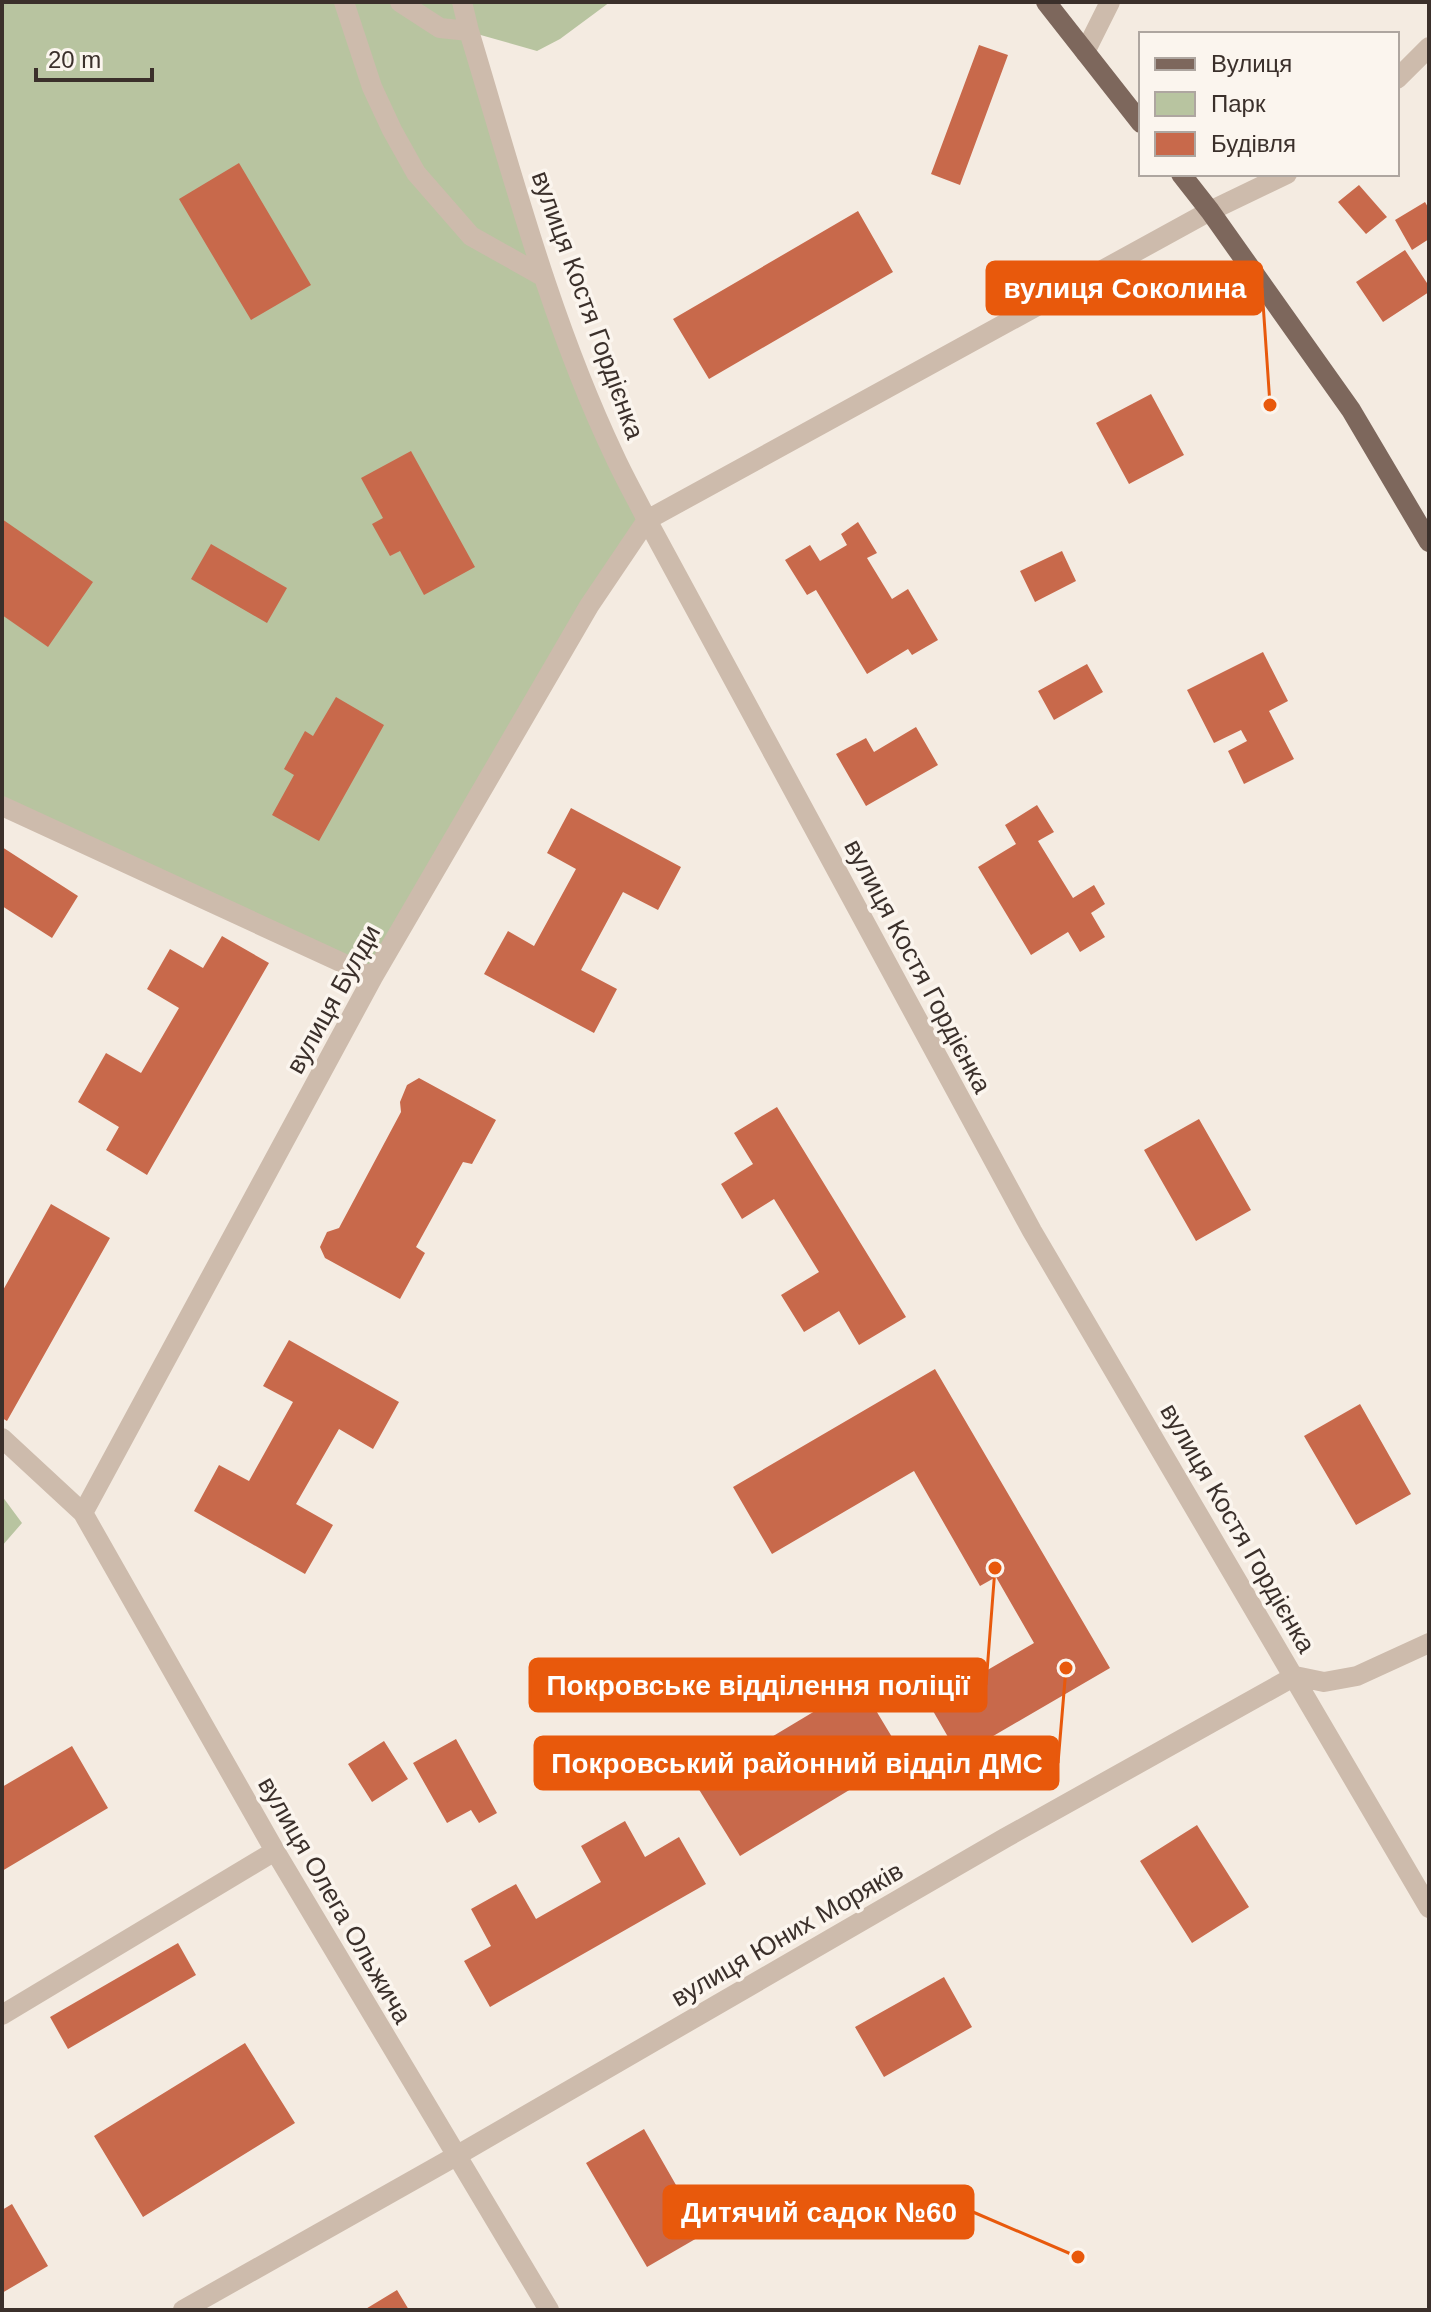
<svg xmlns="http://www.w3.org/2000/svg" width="1431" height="2312" font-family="Arial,sans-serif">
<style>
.green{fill:#b8c4a0}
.building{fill:#c8694b}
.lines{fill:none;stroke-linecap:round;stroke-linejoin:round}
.minor{stroke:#cdbbac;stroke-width:20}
.major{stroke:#7d675c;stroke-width:20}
.labels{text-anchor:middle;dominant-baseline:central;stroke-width:7;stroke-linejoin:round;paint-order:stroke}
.street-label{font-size:26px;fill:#3b302b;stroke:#fbf5ee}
.leader{fill:none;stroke:#e8590c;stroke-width:3}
.callout-dot{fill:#e8590c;stroke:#fbf5ee;stroke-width:3}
.callout{fill:#e8590c;stroke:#e8590c;stroke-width:3}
.callout-label{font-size:28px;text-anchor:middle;font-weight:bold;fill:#fff}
</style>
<rect width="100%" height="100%" fill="#f4ebe1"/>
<path class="green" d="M2,2h608l-50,37 -23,12 -67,-19 74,245 103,243 -274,457 -371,-171z
M2,1496l20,27 -20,23z"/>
<path class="building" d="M979,45l29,10 -48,130 -29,-11z
M239,163l72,122 -60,35 -72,-121z
M1359,185l28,32 -21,17 -28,-32z
M1425,202l4,7v30l-17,11 -17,-30z
M858,211l35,61 -184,107 -36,-60z
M1405,250l24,36v6l-46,30 -27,-40z
M1151,394l33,61 -55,29 -33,-61z
M411,451l64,116 -51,28 -24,-44 -10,5 -18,-32 11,-6 -22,-40z
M2,519l91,63 -45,65 -46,-32z
M858,522l19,31 -10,5 25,41 16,-10 30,51 -26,15 -4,-6 -41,25 -51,-84 -9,5 -22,-35 25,-15 10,16 27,-16 -6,-11z
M211,544l76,44 -20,35 -76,-44z
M1062,551l14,30 -41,21 -15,-31z
M1263,652l25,49 -19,10 25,48 -50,25 -16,-33 19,-10 -6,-11 -27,13 -27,-53z
M1087,664l16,28 -49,28 -16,-29z
M336,697l48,28 -65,116 -47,-26 22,-40 -10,-6 21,-38 8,5z
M916,727l22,38 -72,41 -30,-52 30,-16 8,14z
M1037,805l17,27 -16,9 35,57 21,-13 11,19 -14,9 14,24 -25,15 -12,-20 -37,23 -53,-88 38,-23 -11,-19z
M571,808l110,59 -23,43 -35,-18 -42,78 36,19 -23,44 -110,-59 24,-43 26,15 42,-77 -29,-16z
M2,847l76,49 -26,42 -50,-32z
M222,936l47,27 -122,212 -41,-25 13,-23 -41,-25 28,-49 35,20 38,-65 -32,-19 23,-40 33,19z
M419,1078l77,42 -24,44 -9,-2 -47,85 9,6 -25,46 -75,-41 -5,-11 7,-15 12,-4 62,-116 -1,-10 7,-17z
M777,1107l129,210 -47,28 -20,-34 -35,21 -23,-37 38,-23 -45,-73 -32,20 -21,-35 32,-20 -19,-31z
M1199,1119l52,91 -55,31 -52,-91z
M51,1204l59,34 -103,183 -5,-3v-126z
M289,1340l110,62 -26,47 -34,-20 -43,75 37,21 -28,49 -111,-63 25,-46 30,16 44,-79 -30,-16z
M935,1369l175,299 -151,88 -30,-52 105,-61 -38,-66 -16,9 -66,-115 -142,83 -39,-67z
M1360,1404l51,90 -55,31 -52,-89z
M860,1684l44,73 -164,99 -45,-73z
M456,1739l41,74 -18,10 -8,-13 -24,13 -34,-60z
M384,1741l24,38 -36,23 -24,-38z
M72,1746l36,62 -106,63v-84z
M625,1821l20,36 34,-20 27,47 -216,123 -26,-46 27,-15 -20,-37 45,-25 20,35 65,-37 -20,-36z
M1197,1825l52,82 -57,36 -52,-82z
M178,1943l18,32 -128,74 -18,-32z
M944,1977l28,50 -88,50 -29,-50z
M245,2043l50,80 -152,94 -49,-81z
M644,2129l60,105 -57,33 -61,-104z
M12,2204l36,62 -46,27v-83z
M397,2290l12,20h-45z"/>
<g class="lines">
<path class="minor" d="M344,2l28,85 20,43 24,43 55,63 73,41
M400,2l40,26 29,3
M462,2l7,29c43,142 81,289 145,424 10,22 22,43 33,65l385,711 397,677
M1085,52l25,-50
M1397,79l32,-32
M2,806l371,171
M2,1438l81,75 192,338 274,459
M83,1513l290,-536 216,-371 58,-86 563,-309 77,-37
M2,2015l273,-164
M183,2310l273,-154 549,-318 290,-162 29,6 33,-6 72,-33"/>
<path class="major" d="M1046,2l95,121
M1181,174l29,37 141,199 78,132"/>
</g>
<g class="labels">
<g class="street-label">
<text transform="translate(588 305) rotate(70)">вулиця Костя Гордієнка</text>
<text transform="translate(918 966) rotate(62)">вулиця Костя Гордієнка</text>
<text transform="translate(333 999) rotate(-61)">вулиця Булди</text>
<text transform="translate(1238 1528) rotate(60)">вулиця Костя Гордієнка</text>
<text transform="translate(335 1900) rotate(60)">вулиця Олега Ольжича</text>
<text transform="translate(787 1934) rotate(-30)">вулиця Юних Моряків</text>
</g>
</g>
<path class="leader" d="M1270 405L1262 288M995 1568L986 1685M1066 1668L1058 1763M1078 2257L973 2212"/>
<g class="callout-dot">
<circle cx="1270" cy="405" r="8"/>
<circle cx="995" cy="1568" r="8"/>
<circle cx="1066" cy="1668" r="8"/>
<circle cx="1078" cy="2257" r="8"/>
</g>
<g class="callout">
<rect x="987" y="262" width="275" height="52" rx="8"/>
<rect x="530" y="1659" width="456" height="52" rx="8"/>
<rect x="535" y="1737" width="523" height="52" rx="8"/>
<rect x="664" y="2186" width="309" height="52" rx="8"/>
</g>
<g class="callout-label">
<text x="1125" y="298">вулиця Соколина</text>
<text x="758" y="1695">Покровське відділення поліції</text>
<text x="797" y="1773">Покровський районний відділ ДМС</text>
<text x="819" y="2222">Дитячий садок №60</text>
</g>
<rect width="1431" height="2312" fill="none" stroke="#3b302b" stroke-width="8"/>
<rect x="1139" y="32" width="260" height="144" fill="#fbf5ee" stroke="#aea6a0" stroke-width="2"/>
<rect x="1155" y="58" width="40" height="12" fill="#7d675c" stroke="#aea6a0" stroke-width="2"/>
<text x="1211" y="72" font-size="24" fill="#3b302b">Вулиця</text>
<rect x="1155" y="92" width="40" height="24" fill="#b8c4a0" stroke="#aea6a0" stroke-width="2"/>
<text x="1211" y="112" font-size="24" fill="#3b302b">Парк</text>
<rect x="1155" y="132" width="40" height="24" fill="#c8694b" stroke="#aea6a0" stroke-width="2"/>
<text x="1211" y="152" font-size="24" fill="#3b302b">Будівля</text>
<path d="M36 68v12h116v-12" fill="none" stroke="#3b302b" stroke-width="4"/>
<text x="48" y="68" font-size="24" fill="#3b302b" stroke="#fbf5ee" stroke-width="6" paint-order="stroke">20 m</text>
</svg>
